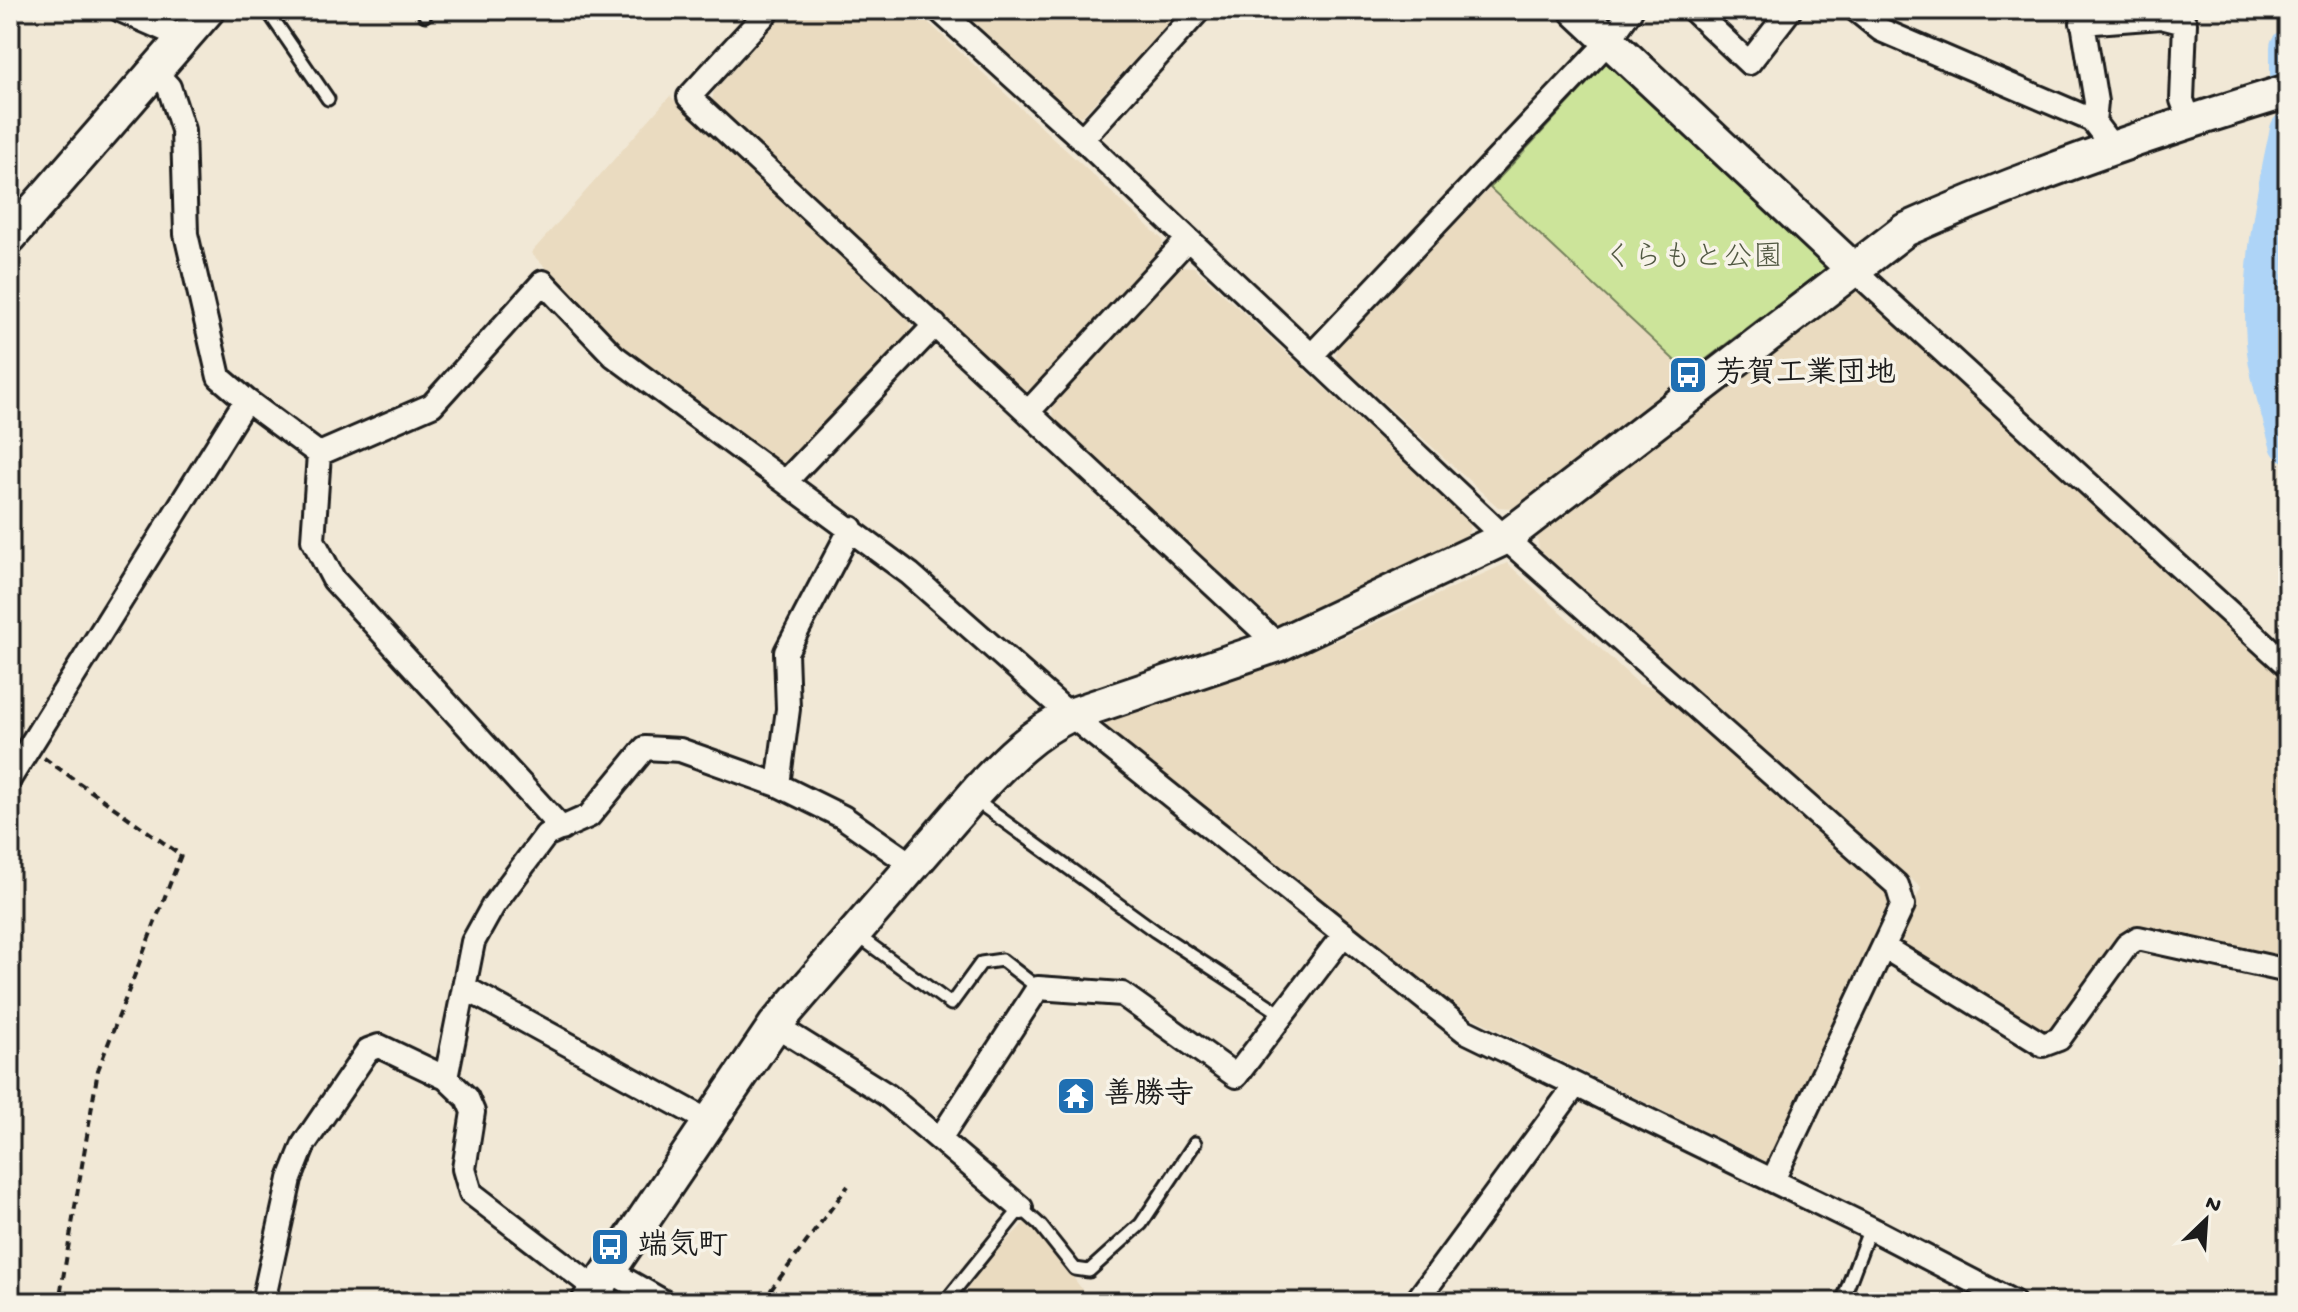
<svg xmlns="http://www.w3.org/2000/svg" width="2298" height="1312" font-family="'Gochi Hand','Klee One',sans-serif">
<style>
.built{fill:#eadbc0}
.green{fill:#cce49a;stroke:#74805b;stroke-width:2}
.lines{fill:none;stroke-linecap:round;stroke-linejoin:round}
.river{stroke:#aed4f7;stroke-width:36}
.lane-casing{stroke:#1c1c1c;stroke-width:17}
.street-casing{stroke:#1c1c1c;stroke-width:28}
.secondary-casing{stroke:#1c1c1c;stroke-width:38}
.path{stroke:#1c1c1c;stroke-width:4;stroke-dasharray:8 6;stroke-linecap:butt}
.lane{stroke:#f7f3e8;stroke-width:11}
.street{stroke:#f7f3e8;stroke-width:22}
.secondary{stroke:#f7f3e8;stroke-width:32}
.labels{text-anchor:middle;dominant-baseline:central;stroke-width:7;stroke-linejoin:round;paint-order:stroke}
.park-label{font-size:30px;fill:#515842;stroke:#f7f3e8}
.poi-label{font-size:30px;font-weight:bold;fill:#1c1c1c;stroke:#f7f3e8;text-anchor:start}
</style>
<rect width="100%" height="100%" fill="#f1e8d6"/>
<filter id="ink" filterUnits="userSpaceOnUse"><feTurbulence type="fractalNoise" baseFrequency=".0125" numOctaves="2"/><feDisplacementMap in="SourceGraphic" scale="16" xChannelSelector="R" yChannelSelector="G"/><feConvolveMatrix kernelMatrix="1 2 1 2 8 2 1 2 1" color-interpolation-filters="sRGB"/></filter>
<g filter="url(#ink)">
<path class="built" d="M787,10h128l248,230 -2,13 -128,137 -13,1 -308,-290 2,-10z
M961,10h220l-99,106 -9,-1z
M670,96l241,227 -2,16 -116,125h-16l-155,-117 -91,-94z
M1490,188l198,185 -175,135 -15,-1 -162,-148 1,-16z
M1180,266l14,1 277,257 -3,10 -90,48 -100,43 -225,-207 -1,-12z
M1853,291l13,4 422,387v267l-7,7 -150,-30 -77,102 -11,4 -139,-85 -4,-13 21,-46 -382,-339 -2,-12z
M1507,563l132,121 19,6 231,204 1,12 -121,257 -297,-146 -78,-57 -287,-230v-12l92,-26 143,-54z
M1028,1219l64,83h-134l27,-39z"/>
<path class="green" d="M1606,63l223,203 -141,107 -198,-185z"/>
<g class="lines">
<path class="river" d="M2288,47v44
M2288,130c-15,68 -29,143 -24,212 3,34 15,69 24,102"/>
<g class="lane-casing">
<path id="lane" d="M267,10l61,89
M423,10l2,5
M975,800l180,131 128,84
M857,935l94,69 30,-41 21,-3 36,28
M945,1302l76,-94 19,17 35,44 14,2 52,-47 54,-81
M1842,1302l28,-74"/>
</g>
<g class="street-casing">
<path id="street" d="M120,10l64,28
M769,10l-80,87 589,548
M939,10l143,129 423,399 392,347 6,20 -130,275
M1693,10l56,53 41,-53
M1856,10l25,20 211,90 22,29
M2081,11l15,91 -2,21
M2082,23l79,-6 24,6 -3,77 9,24
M155,72l14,15 14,43 3,104 33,143 27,23
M1082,139l117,-129
M1853,269l435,397
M1311,356l298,-315 22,-31
M1028,412l160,-173
M319,454l113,-49 111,-123 71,74 296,218 160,141 395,316 405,197 143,74
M319,454l-6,86 21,40 228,249
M787,480l148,-155
M10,778l236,-378 73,54
M778,785l65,32 69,48
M1884,947l159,98 16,-6 68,-94 11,-7 150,33
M465,988l245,134
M775,1025l112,70 134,113
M446,1078l21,20 6,14 -9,57 7,24 125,96
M941,1137l97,-149 84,6 114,82 108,-142
M608,1270l56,32
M263,1302l27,-123 14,-35 64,-94 11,-4 67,32 27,-136 20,-36 53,-71 43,-19 56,-68 35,2 98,35 10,-76 -2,-57 65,-124
M1416,1302l159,-216"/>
</g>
<g class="secondary-casing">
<path id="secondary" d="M1576,10l277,259
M10,237l198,-227
M588,1302l187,-277 204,-236c28,-30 54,-56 91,-74l208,-70 227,-107 400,-308c123,-55 254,-100 383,-139"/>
</g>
<path class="path" d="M44,758l137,97 -83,215 -39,232
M762,1302l86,-116"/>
<use href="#lane" class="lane"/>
<use href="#street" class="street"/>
<use href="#secondary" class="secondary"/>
</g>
</g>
<defs>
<g id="bus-square" transform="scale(2)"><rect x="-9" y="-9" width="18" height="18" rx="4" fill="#1f6fb2" stroke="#f7f3e8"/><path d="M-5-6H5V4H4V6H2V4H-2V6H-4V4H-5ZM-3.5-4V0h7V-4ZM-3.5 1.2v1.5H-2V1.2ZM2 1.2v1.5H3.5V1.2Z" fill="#fff"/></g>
<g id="temple-square" transform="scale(2)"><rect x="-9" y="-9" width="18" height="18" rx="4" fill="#1f6fb2" stroke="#f7f3e8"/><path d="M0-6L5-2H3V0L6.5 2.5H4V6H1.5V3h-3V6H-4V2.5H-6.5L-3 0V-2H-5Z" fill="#fff"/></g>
</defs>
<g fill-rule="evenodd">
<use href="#bus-square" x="1688" y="375"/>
<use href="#temple-square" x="1076" y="1096"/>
<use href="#bus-square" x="610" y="1247"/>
</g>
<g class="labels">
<g class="park-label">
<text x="1693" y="259">くらもと公園</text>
</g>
<g class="poi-label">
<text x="1716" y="375">芳賀工業団地</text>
<text x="1104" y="1096">善勝寺</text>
<text x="638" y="1247">端気町</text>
</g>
</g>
<rect width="2298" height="1312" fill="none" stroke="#f7f3e8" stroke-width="40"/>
<rect x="20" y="20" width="2258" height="1272" fill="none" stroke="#1c1c1c" stroke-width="3" filter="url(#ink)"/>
<g transform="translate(2206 1220) rotate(25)" stroke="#f7f3e8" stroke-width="6" paint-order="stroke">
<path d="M0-6L14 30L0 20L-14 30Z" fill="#1c1c1c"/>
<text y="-12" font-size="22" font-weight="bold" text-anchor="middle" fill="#1c1c1c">N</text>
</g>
</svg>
